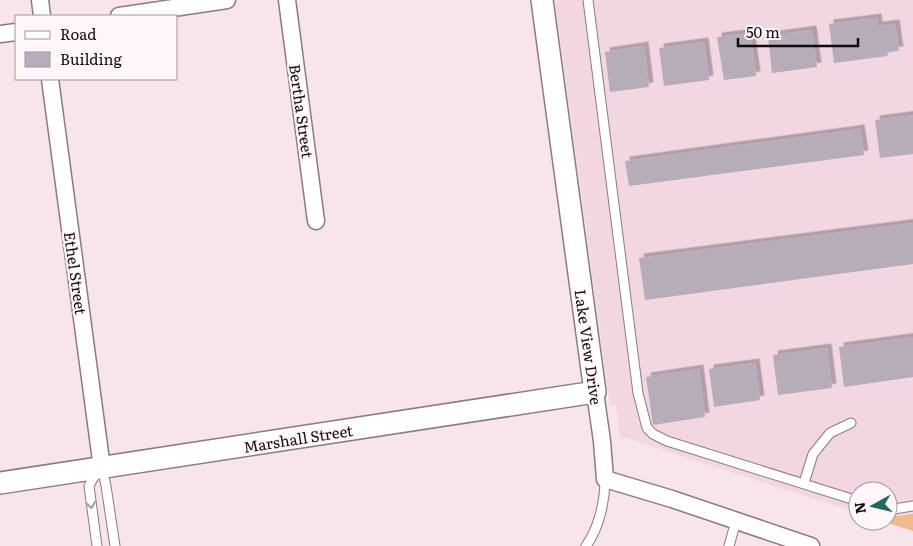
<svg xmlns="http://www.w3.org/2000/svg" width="913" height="546" font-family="Literata,serif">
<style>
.built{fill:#f2d7e2}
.green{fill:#f1b98c}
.building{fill:#b6acba;filter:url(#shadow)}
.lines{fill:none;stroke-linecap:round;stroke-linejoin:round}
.service-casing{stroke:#8c7a81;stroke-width:11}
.minor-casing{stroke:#8c7a81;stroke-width:19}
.tertiary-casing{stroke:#8c7a81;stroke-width:24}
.service{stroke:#fff;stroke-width:9}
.minor{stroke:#fff;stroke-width:16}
.tertiary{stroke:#fff;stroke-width:21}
.oneway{stroke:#a09d9e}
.labels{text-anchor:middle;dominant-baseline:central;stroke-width:4.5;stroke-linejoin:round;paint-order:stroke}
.street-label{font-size:15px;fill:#110b0d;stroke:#fef6f9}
</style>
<defs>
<filter id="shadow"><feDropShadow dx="4.5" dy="-4.5" stdDeviation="0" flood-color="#0004"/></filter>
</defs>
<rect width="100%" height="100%" fill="#f8e5ec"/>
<path class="built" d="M555,0h358v531l-31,-10h6v-30h-30v22l-232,-75h-6l-4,-33 -6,1z"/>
<path class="green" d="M913,514v17l-31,-10h6v-4z"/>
<path class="building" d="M877,18l1,8 17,-2 4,27 -12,1 1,4 -54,7 -5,-39z
M812,30l5,37 -45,6 -4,-37z
M750,33l6,43 -32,4 -7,-43z
M704,42l5,38 -45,6 -5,-38z
M644,46l5,41 -39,5 -5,-40z
M913,115v39l-33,4 -5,-38z
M860,129l4,26 -235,31 -4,-25z
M913,223v41l-268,36 -6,-42z
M913,337v40l-69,10 -5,-40z
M827,348l5,40 -54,7 -5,-40z
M755,363l5,37 -46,7 -5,-38z
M699,369l6,48 -52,8 -7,-48z"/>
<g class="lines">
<g class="service-casing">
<path id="service" d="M588,0l50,393 9,35 6,6 14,7 191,60
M102,468l4,18 9,60
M804,483l9,-29 17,-21 21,-10
M888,510l25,-4
M97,546l-8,-60 4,-8 5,-6
M586,546c13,-18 19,-45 19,-67
M729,546l7,-25"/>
</g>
<g class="minor-casing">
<path id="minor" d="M40,0l2,16
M287,0l29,221
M119,16l108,-16
M0,34l16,-2
M50,79l52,389
M595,392l7,49 3,38 67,20 139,47"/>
</g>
<g class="tertiary-casing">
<path id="tertiary" d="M0,483l595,-91 -53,-392"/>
</g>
<use href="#service" class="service"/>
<use href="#minor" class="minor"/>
<use href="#tertiary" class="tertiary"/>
</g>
<defs><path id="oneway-chevron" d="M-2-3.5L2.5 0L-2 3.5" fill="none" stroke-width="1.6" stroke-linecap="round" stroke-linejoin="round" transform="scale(1.25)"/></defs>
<use class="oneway" href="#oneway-chevron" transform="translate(91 505) rotate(82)"/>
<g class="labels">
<g class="street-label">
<text transform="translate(302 111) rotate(82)">Bertha Street</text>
<text transform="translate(76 273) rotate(82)">Ethel Street</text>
<text transform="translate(589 347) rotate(82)">Lake View Drive</text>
<text transform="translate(298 438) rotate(-9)">Marshall Street</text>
</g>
</g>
<rect x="15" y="15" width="162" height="65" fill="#fef6f9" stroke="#9f989b"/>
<rect x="25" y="31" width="25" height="8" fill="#ffffff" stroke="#9f989b"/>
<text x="60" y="40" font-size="15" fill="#110b0d">Road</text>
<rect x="25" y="52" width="25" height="15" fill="#b6acba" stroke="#9f989b"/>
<text x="60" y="65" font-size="15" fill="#110b0d">Building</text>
<g transform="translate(873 506) rotate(262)"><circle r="24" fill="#fef6f9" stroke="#9f989b"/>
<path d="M0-4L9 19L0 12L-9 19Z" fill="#20695f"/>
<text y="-8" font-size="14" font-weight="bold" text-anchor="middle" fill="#110b0d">N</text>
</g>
<path d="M738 38v8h120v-8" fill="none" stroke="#110b0d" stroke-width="2.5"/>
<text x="746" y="38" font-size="15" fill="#110b0d" stroke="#fef6f9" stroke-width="4" paint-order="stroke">50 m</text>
</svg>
